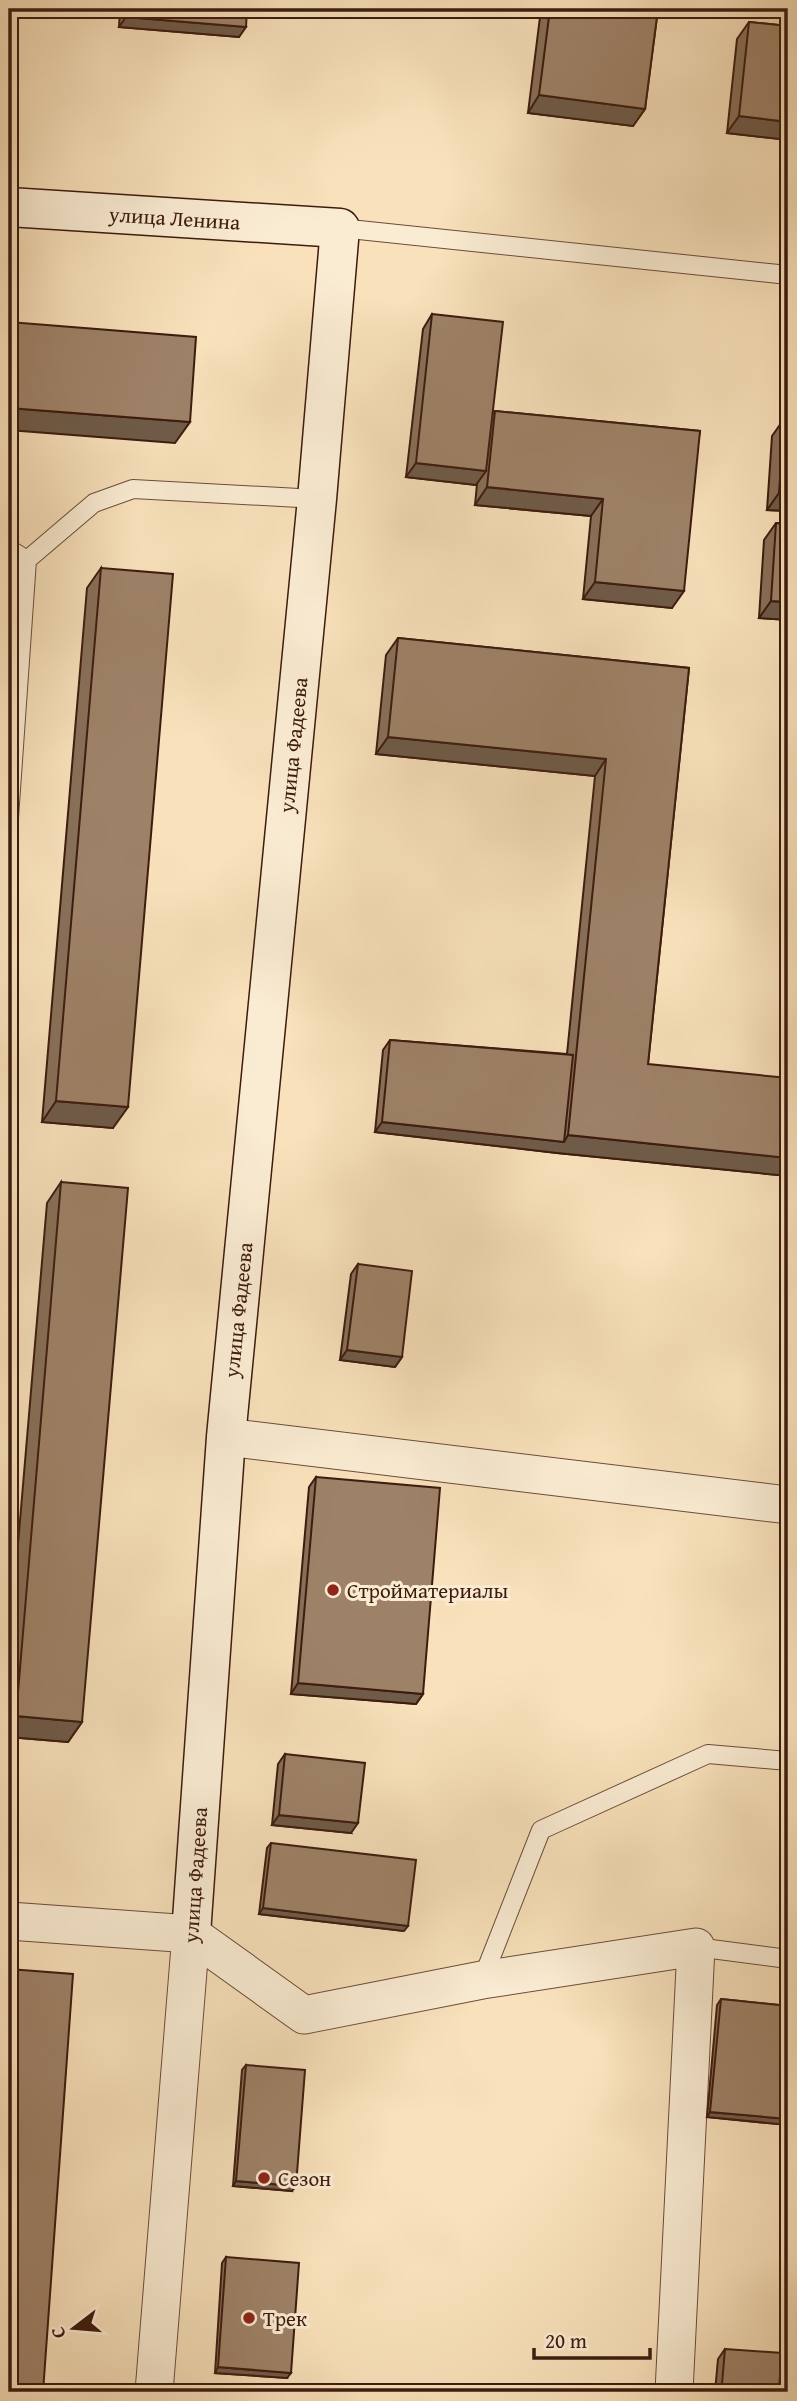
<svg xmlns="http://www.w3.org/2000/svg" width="797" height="2401" font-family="'Gentium Book Plus',serif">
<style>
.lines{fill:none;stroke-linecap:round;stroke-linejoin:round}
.lane-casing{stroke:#6c4c3a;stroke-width:20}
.street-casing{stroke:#6c4c3a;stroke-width:39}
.secondary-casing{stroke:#3d1b0f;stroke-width:41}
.lane{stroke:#faecd3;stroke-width:18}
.street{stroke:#faecd3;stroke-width:37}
.secondary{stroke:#faecd3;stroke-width:38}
.wall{fill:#887059;stroke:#3d1b0f;stroke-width:2}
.shaded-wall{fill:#6f5b49;stroke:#3d1b0f;stroke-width:2}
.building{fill:#9e8268;stroke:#3d1b0f;stroke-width:2}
.poi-dot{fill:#8f2418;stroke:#faecd3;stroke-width:2.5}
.labels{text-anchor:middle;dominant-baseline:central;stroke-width:6;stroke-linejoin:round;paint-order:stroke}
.street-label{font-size:21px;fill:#3d1b0f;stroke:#faecd3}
.poi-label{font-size:21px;fill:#3d1b0f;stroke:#faecd3;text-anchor:start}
</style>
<rect width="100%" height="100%" fill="#f8e1bb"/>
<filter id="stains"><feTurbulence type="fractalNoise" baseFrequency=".00286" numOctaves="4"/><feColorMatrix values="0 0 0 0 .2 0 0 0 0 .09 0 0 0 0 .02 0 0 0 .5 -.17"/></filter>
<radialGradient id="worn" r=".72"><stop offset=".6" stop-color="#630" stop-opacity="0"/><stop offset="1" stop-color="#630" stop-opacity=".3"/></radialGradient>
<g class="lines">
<g class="lane-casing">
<path id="lane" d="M340,228l448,47
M9,549l18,11 -18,258
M27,560l67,-57 39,-14 184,10
M696,1947l92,12
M482,1980l59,-150 167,-76 80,7"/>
</g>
<g class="street-casing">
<path id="street" d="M226,1437l562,68
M9,1921l182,13
M191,1934l113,81 178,-35 214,-33 -22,445
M154,2392l37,-458"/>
</g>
<g class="secondary-casing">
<g id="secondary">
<path id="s1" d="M9,207l331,21 -23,271 -91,938 -35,497"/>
</g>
</g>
<use href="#lane" class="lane"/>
<use href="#street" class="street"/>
<use href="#secondary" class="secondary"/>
</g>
<path class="wall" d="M120,9h127l-8,28 -120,-10z
M541,9h117l-13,100 -12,17 -105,-13z
M749,22l39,4v114l-61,-7 10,-94z
M432,314l60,100 3,-3 205,20 -28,177 -89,-9 8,-83 -116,-11 2,-21 -1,1 -70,-8 17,-148z
M784,419l4,92 -21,-1 5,-74z
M776,523l12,1v96l-29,-2 5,-78z
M101,568l12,560 -71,-6 45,-534z
M398,638l291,30 -41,396 140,112 -231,-23 -182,-21 8,-82 7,-10 177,14 28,-278 -219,-22 10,-99z
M61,1182l21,540 -14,20 -59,-5v-87l38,-447z
M358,1264l44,93 -7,10 -55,-7 11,-86z
M316,1477l107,217 -7,10 -125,-10 18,-207z
M285,1754l66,79 -79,-8 6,-61z
M271,1843l133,88 -145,-17 8,-66z
M721,1999l67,7v119l-81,-8 10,-112z
M246,2065l46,126 -59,-5 9,-116z
M226,2257l61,121 -72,-5 7,-110z
M725,2349l54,39 -3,4h-61l3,-33z"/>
<path class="shaded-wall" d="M126,17l120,10 -7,10 -120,-10z
M539,95l106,14 -12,17 -105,-13z
M739,116l49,6v18l-61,-7z
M9,408l181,14 -15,21 -166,-13z
M416,463l70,8 -10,14 -70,-8z
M487,487l116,12 -12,17 -116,-11z
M779,493l9,1v17l-21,-1z
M595,582l89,9 -12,17 -89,-9z
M771,601l17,1v18l-29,-2z
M388,737l218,22 -11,17 -219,-22z
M56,1101l72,6 -15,21 -71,-6z
M382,1122l182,20 4,-7 220,23v18l-231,-23 -182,-21z
M347,1350l55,7 -7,10 -55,-7z
M298,1683l125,11 -7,10 -125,-10z
M16,1716l66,6 -14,20 -59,-5v-11z
M279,1815l79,8 -7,10 -79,-8z
M263,1908l145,18 -4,5 -145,-17z
M710,2112l78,7v6l-81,-8z
M236,2181l60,5 -4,5 -59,-5z
M218,2367l73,6 -4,5 -72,-5z
M722,2384l57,4 -3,4h-60z"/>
<path class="building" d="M126,9h121l-1,18 -120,-10z
M550,9h108l-13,100 -106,-14z
M749,22l39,4v96l-49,-6z
M432,314l71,8 -17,149 -70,-8z
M9,322l187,15 -6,85 -181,-14z
M495,411l205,20 -16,160 -89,-9 8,-83 -116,-12z
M784,419h4v75l-9,-1z
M776,523l12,1v78l-17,-1z
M101,568l72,6 -45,533 -72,-6z
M398,638l291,30 -41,396 140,14v80l-220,-23 38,-376 -218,-22z
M390,1040l183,15 -9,87 -182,-20z
M61,1182l67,6 -46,534 -66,-6z
M358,1264l54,7 -10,86 -55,-7z
M316,1477l124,11 -17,206 -125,-11z
M285,1754l80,9 -7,60 -79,-8z
M271,1843l145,17 -8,66 -145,-18z
M9,1969l64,5 -30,418h-34z
M721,1999l67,7v113l-78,-7z
M246,2065l59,5 -9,116 -60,-5z
M226,2257l73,6 -8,110 -73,-6z
M725,2349l57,4 -3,35 -57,-4z"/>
<g class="poi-dot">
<circle cx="333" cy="1590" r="7"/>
<circle cx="264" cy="2178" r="7"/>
<circle cx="249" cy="2318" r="7"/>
</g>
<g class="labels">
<g class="street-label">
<text stroke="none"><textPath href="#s1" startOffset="166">улица Ленина</textPath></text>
<text transform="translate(293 745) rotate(-84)">улица Фадеева</text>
<text transform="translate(238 1310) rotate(-84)">улица Фадеева</text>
<text transform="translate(195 1875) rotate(-86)">улица Фадеева</text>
</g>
<g class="poi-label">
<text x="347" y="1590">Стройматериалы</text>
<text x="278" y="2178">Сезон</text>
<text x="263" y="2318">Трек</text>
</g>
</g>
<rect width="797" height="2401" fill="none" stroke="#f8e1bb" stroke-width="35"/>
<rect x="10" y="10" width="776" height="2380" fill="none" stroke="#3d1b0f" stroke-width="3.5"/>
<rect x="18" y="18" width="762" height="2366" fill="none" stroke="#3d1b0f" stroke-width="2"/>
<g transform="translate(74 2328) rotate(254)" stroke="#faecd3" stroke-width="5" paint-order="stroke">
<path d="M0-5L12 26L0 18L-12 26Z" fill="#3d1b0f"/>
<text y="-10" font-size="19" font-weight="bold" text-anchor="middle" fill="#3d1b0f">С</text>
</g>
<path d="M534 2348v10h116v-10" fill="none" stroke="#3d1b0f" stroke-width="3.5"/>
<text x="545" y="2348" font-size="21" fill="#3d1b0f" stroke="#faecd3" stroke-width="5" paint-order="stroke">20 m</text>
<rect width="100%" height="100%" filter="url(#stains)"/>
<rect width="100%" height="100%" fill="url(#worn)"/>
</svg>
